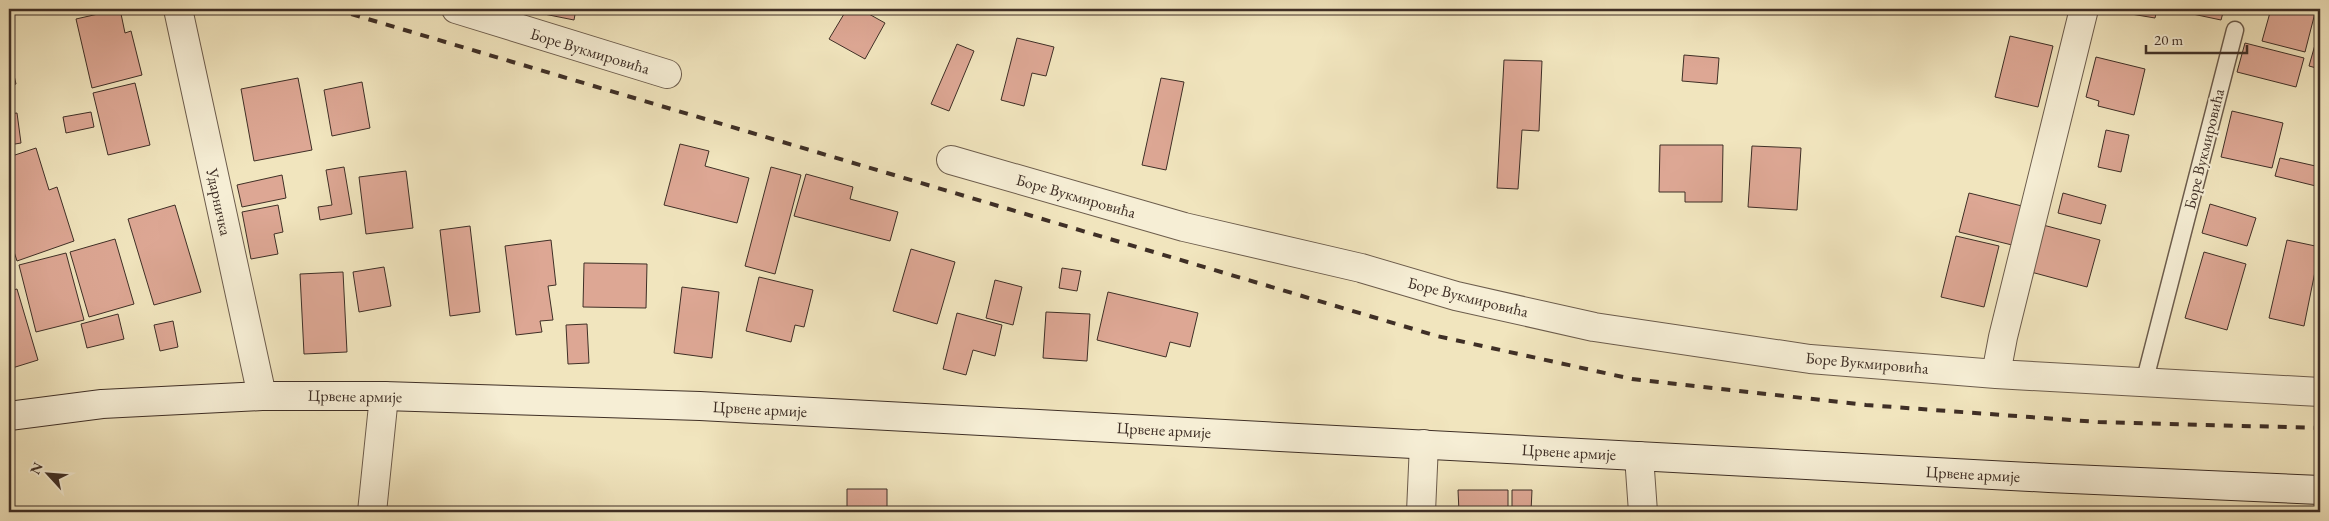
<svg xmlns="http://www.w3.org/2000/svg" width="2329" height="521" font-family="'EB Garamond',serif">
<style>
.building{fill:#dda794;stroke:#3f2f26}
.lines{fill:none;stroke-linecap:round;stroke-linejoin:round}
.lane-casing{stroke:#6c5c4c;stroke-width:19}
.street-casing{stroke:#6c5c4c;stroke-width:30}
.secondary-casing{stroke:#3f2f26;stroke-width:30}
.lane{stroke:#f6eed5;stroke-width:16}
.street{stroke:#f6eed5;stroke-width:28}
.secondary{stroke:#f6eed5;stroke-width:28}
.rail{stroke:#3f2f26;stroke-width:4;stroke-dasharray:9 9;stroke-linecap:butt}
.labels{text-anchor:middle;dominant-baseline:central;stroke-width:4;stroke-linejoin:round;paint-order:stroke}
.street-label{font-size:16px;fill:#3f2f26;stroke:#f6eed5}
</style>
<rect width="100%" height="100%" fill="#f1e5be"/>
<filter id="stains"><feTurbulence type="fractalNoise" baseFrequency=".004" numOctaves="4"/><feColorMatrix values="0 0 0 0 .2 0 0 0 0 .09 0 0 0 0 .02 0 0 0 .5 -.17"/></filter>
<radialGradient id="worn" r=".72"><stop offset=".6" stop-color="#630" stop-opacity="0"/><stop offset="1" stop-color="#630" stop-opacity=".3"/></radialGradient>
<path class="building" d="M120,9l5,24 6,-2 11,44 -50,13 -16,-69z
M519,9h57l-2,11z
M847,9h13l25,14 -20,36 -36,-20z
M2120,9h37l-2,9 -36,-6z
M2169,9h55l-3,11z
M2271,9h45l-11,43 -43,-11z
M2320,27v42l-11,-3z
M2010,36l43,10 -15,61 -43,-10z
M1017,38l37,9 -8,29 -14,-3 -8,33 -23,-6z
M2245,43l59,15 -8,29 -59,-15z
M957,44l17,7 -25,60 -18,-7z
M9,54l7,30 -7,2z
M1684,55l35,3 -2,26 -35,-3z
M2096,57l49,12 -11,46 -36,-9 1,-5 -13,-4z
M1504,60l38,1 -3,70 -17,-1 -4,59 -21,-1z
M298,78l14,72 -58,11 -13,-72z
M1161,78l23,4 -18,88 -24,-5z
M362,82l8,46 -38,8 -8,-46z
M135,83l15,62 -42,10 -15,-62z
M2232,111l51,12 -11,45 -51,-11z
M91,112l3,15 -28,6 -3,-16z
M17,113l4,30 -12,2v-31z
M2106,130l23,5 -8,37 -23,-5z
M680,144l29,7 -4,15 44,12 -12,45 -73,-18z
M1660,145h63l-1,57h-37v-10h-26z
M1752,146l49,2 -4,62 -49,-3z
M36,148l13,42 8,-3 17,54 -57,20 -8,-25v-79z
M2280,158l40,9v20l-45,-11z
M344,167l8,47 -32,6 -2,-13 14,-2 -6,-35z
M771,167l30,8 -26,99 -30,-8z
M406,171l7,57 -47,6 -7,-57z
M806,174l47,13 -3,12 48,13 -8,29 -96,-25z
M282,175l4,23 -44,9 -5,-22z
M1969,193l53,13 -10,39 -53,-13z
M2063,193l43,12 -5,19 -43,-11z
M2210,204l46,14 -9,28 -45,-13z
M175,205l26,87 -47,13 -26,-86z
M278,205l5,27 -9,2 4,20 -27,5 -9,-47z
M2043,225l57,15 -13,47 -56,-15z
M470,226l10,86 -30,4 -10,-86z
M1956,236l43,10 -15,61 -43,-10z
M115,239l19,65 -45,13 -19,-65z
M551,240l5,45 -8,1 5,34 -13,1 2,11 -26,3 -11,-89z
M2287,240l33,7 -16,79 -35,-8z
M911,249l44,13 -18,62 -44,-13z
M2204,252l42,12 -19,66 -42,-12z
M66,253l18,67 -48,12 -17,-67z
M584,263l63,1 -1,44 -63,-1z
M384,267l7,39 -32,6 -6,-40z
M1062,268l19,3 -4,20 -18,-3z
M343,272l4,80 -43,2 -4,-80z
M759,277l54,13 -9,37 -9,-2 -4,17 -45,-11z
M995,280l27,7 -9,38 -27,-7z
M682,287l37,5 -7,66 -38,-5z
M17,289l21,71 -29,9v-78z
M1108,292l90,21 -8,34 -20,-5 -4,15 -69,-17z
M1046,312l44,2 -3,47 -44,-3z
M957,313l45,12 -7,31 -22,-6 -7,25 -23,-6z
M118,314l6,25 -37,9 -6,-24z
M173,321l5,26 -18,4 -6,-26z
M587,324l2,39 -21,1 -2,-39z
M847,489h40v23h-40z
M1458,490h50v22h-49z
M1512,490h20l-1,22h-19z
M650,507l33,3v2h-33z
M526,508l21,1 3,3h-28z"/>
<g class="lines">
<g class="lane-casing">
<path id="lane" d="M2144,383l91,-353"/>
</g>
<g class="street-casing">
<path id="street" d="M178,9l84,387
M456,9l211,65
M951,160l233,67 177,41 95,28 138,31 216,32 186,15 324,18
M1996,374l7,-37 81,-328
M1639,456l4,56
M372,512l12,-116
M1421,512l3,-68"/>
</g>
<g class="secondary-casing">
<path id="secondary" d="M9,416l93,-12 160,-8h122l316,10 1349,72 271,12"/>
</g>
<use href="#lane" class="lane"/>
<use href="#street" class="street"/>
<use href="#secondary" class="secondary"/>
<path class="rail" d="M334,9l1103,327 195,43 234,26 232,17 222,6"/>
</g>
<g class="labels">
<g class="street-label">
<text transform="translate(590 51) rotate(17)">Боре Вукмировића</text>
<text transform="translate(2204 149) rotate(-76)">Боре Вукмировића</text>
<text transform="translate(1076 196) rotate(16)">Боре Вукмировића</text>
<text transform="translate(219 202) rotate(78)">Ударничка</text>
<text transform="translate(1468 297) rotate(14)">Боре Вукмировића</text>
<text transform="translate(1867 363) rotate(5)">Боре Вукмировића</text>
<text transform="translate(355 396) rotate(1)">Црвене армије</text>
<text transform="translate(760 409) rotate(3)">Црвене армије</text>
<text transform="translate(1164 430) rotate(3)">Црвене армије</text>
<text transform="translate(1569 452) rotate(3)">Црвене армије</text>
<text transform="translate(1973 474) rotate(3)">Црвене армије</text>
</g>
</g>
<rect width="2329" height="521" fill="none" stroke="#f1e5be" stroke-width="30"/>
<rect x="10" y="10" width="2309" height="501" fill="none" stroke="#3f2f26" stroke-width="2.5"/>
<rect x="15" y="15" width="2299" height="491" fill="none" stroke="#3f2f26"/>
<g transform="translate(48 474) rotate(296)" stroke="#f6eed5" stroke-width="4" paint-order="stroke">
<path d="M0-4L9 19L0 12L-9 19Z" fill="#3f2f26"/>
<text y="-8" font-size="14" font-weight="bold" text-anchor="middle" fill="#3f2f26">N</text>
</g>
<path d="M2146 45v8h101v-8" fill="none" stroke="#3f2f26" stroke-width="2.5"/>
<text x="2154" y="45" font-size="15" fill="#3f2f26" stroke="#f6eed5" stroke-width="4" paint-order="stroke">20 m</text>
<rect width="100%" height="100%" filter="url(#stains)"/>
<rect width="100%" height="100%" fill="url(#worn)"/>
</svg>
